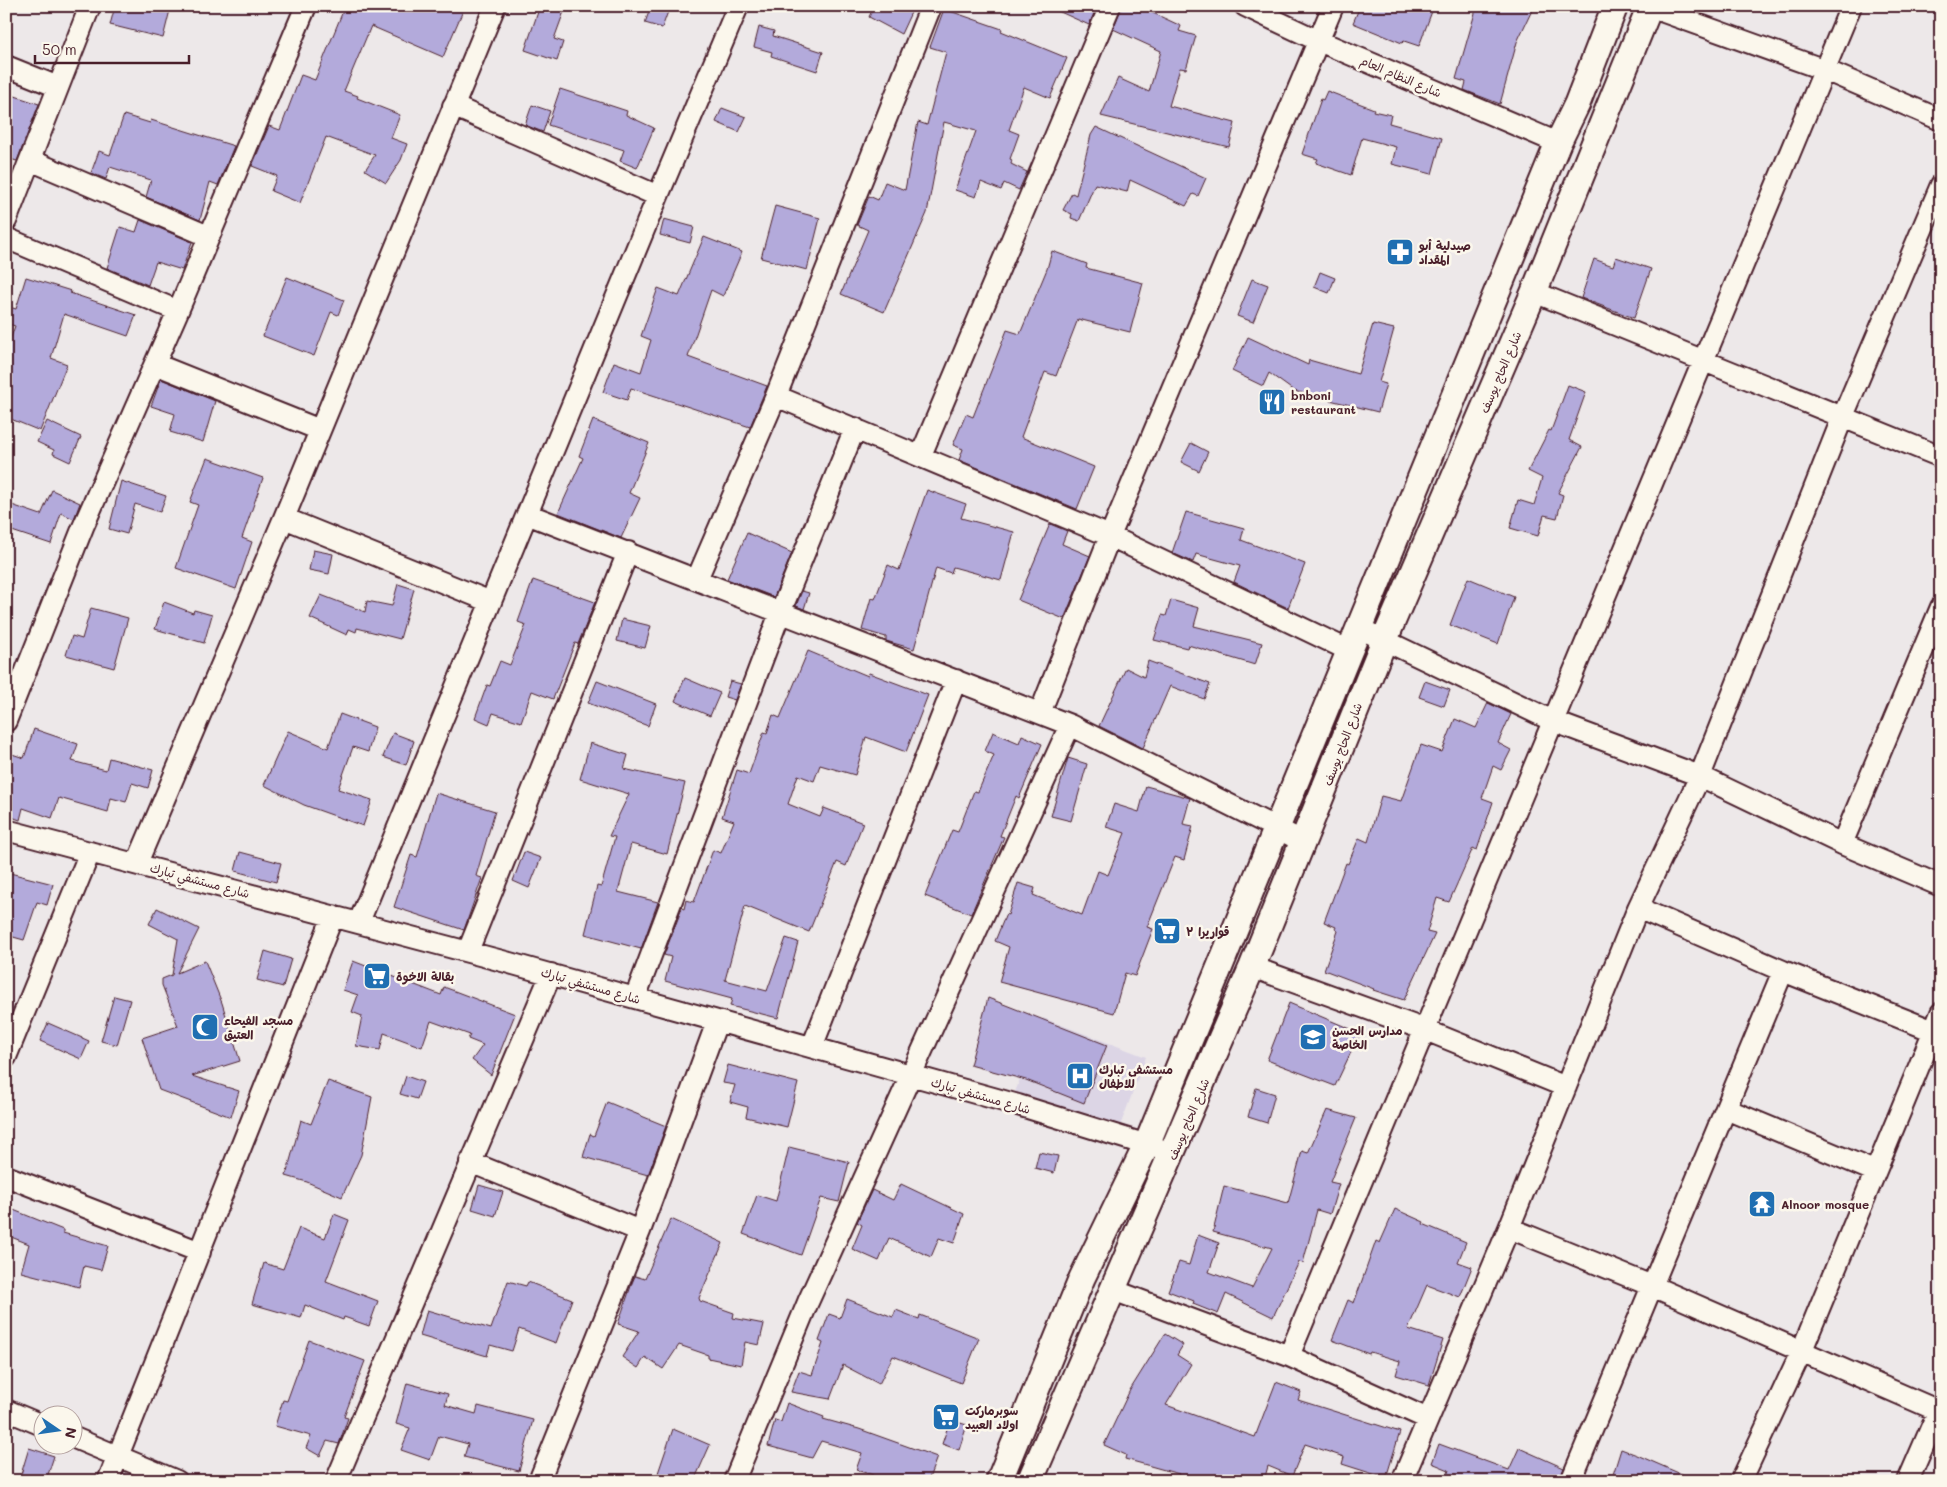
<svg xmlns="http://www.w3.org/2000/svg" width="1947" height="1487" font-family="Mali,'Playpen Sans Arabic',sans-serif">
<style>
.built{fill:#dcd5e5}
.building{fill:#b3aadb;stroke:#4a1f2b}
.lines{fill:none;stroke-linecap:round;stroke-linejoin:round}
.minor-casing{stroke:#4a1f2b;stroke-width:24}
.major-casing{stroke:#4a1f2b;stroke-width:29}
.minor{stroke:#fbf7ec;stroke-width:20}
.major{stroke:#fbf7ec;stroke-width:25}
.labels{text-anchor:middle;dominant-baseline:central;stroke-width:5;stroke-linejoin:round;paint-order:stroke}
.street-label{font-size:12px;fill:#4a1f2b;stroke:#fbf7ec}
.poi-label{font-size:12px;font-weight:bold;fill:#4a1f2b;stroke:#fbf7ec;text-anchor:start}
</style>
<rect width="100%" height="100%" fill="#ede8e9"/>
<filter id="ink" filterUnits="userSpaceOnUse"><feTurbulence type="fractalNoise" baseFrequency=".02" numOctaves="2"/><feDisplacementMap in="SourceGraphic" scale="10" xChannelSelector="R" yChannelSelector="G"/><feConvolveMatrix kernelMatrix="1 2 1 2 8 2 1 2 1" color-interpolation-filters="sRGB"/></filter>
<g filter="url(#ink)">
<path class="built" d="M1043,1018l103,39 -29,77 -103,-39z"/>
<path class="building" d="M115,6h56l-8,32 -53,-13z
M345,6h120l-22,51 -72,-31 -27,65 14,5 -1,2 43,17 -9,23 16,6 -6,16 -15,23 -21,-13 10,-15 -49,-18 -26,66 -29,-12 6,-15 -25,-10 17,-40 11,4 21,-55 14,5z
M540,6h26l-12,33 9,3 -6,19 -32,-11z
M651,6h19l-8,22 -17,-5z
M874,6h40l-13,28 -32,-17z
M1047,6h50l-8,19z
M1122,6h16l43,20 -2,5 17,5 -10,33 -6,-1 -11,38 66,17 -6,24 -128,-31 17,-38 31,14 12,-41 -48,-22z
M1360,6h74l-15,40 -15,-5 -2,2 -49,-20z
M1477,6h57l-17,36 -17,62 -36,-14 2,-8 -10,-3z
M944,9l58,20 -1,2 66,27 -17,40 -26,-11 -15,43 10,4 -9,25 2,1 -1,4 16,8 -8,18 -15,-7 -3,7 -20,-8 -5,15 -21,-7 21,-59 -32,-9 -17,91 -43,99 -43,-18 27,-64 -11,-5 12,-29 9,4 7,-18 20,8 13,-68 9,3 19,-73 -16,-5z
M759,27l15,4 -1,5 50,16 -6,19 -46,-15 1,-4 -18,-5z
M560,89l67,22 -1,4 28,13 -17,40 -17,-7 4,-11 -76,-25z
M1327,91l47,18 -1,2 18,4 -2,8 53,15 -10,36 -40,-10 4,-17 -34,-9 -11,37 -35,-12 2,-4 -16,-5 19,-55 2,1z
M6,93l33,11 -22,57 -11,-3z
M532,105l18,6 -7,21 -18,-7z
M722,108l24,9 -7,15 -23,-10z
M124,115l26,8 1,-3 83,26 -16,39 -8,-3 -10,38 -54,-23 5,-17 -41,-13 -4,12 -15,-6 8,-22 11,4z
M1096,127l110,51 -8,18 -5,-2 -7,12 -56,-26 -3,12 -32,-8 -16,37 -8,-3 1,-4 -9,-4 9,-17 4,2 15,-60z
M775,206l45,12 -13,52 -46,-12z
M664,219l30,8 -4,16 -30,-8z
M140,220l52,22 -10,28 -26,-8 -8,23 -41,-17 13,-41 16,5z
M704,237l38,15 -19,44 -12,-6 -23,67 79,29 -17,41 -119,-39 -4,12 -24,-8 11,-30 27,10 10,-32 -10,-4 17,-48 21,8z
M1052,251l35,13 -1,4 57,15 -13,49 -52,-13 -22,57 -11,-4 -24,65 73,30 -17,42 -118,-49 4,-11 -10,-4 13,-31 7,3 34,-87 13,4 27,-65z
M1616,257l35,12 -17,49 -53,-20 13,-39 19,7z
M1320,272l15,6 -6,15 -15,-6z
M26,277l45,14 -1,2 66,22 -8,21 -64,-22 -13,44 16,6 -27,67 -34,-14v-66l9,-25 -9,-3v-17l10,3z
M287,277l57,23 -6,15 -7,-3 -17,44 -51,-20z
M1252,279l16,6 -15,37 -16,-6z
M1373,324l21,5 -15,53 7,2 -8,28 -84,-21 -25,-18 -6,13 -31,-15 16,-34 60,28 1,-5 49,14z
M161,379l54,22 -12,41 -33,-10 5,-18 -24,-8z
M1568,385l18,7 -17,48 13,7 -24,46 5,2 -6,23 -13,-3 -6,21 -28,-8 8,-28 16,5 8,-27 -14,-7 21,-41 2,1z
M593,420l56,23 -20,50 11,5 -19,40 -63,-25 25,-55 -4,-2z
M47,421l34,16 -11,25 -17,-8 1,-4 -17,-8z
M1191,443l17,9 -9,19 -18,-9z
M207,458l56,20 -21,60 10,4 -16,47 -60,-21 22,-63 -8,-3z
M121,481l45,15 -6,16 -25,-8 -8,30 -18,-5z
M52,490l28,13 -6,16 -13,-6 -10,31 -45,-15v-26l35,12z
M927,490l39,14 -5,14 53,14 -13,48 -48,-13 -2,6 -15,-5 -22,81 -28,-8v-4l-24,-7 9,-32 4,1 13,-34 11,5z
M1186,512l58,16 -3,12 64,24 -17,44 -54,-26 6,-16 -44,-12 -3,8 -21,-9z
M1050,524l17,7 -5,13 28,12 -26,63 -46,-19z
M747,533l45,20 -18,44 -47,-18z
M313,550l20,4 -4,20 -20,-4z
M1468,578l46,19 -16,47 -48,-19z
M533,580l62,22 -17,42 -3,-1 -22,56 -21,-8 -11,31 -28,-9 -4,11 -14,-6 12,-33 3,1 10,-25 10,4 16,-40 -8,-3z
M398,584l16,5 -14,50 -43,-11 -1,4 -7,-3 -2,6 -37,-17 11,-23 44,17 2,-11 25,5z
M802,591l7,2 -5,16 -8,-3z
M1171,600l28,8 -5,18 68,17 -7,22 -67,-20 -1,3 -33,-8 8,-25 4,1z
M164,602l29,11 1,-3 18,5 -8,28 -49,-14z
M91,608l37,10 -14,50 -48,-13 6,-19 10,3z
M622,619l29,7 -6,22 -28,-7z
M808,651l60,25 1,-3 59,22 -22,57 -40,-15 -11,38 -35,-10 -6,16 -16,-6 -10,29 32,13 4,-9 39,15 -17,43 -9,-4 -28,70 -64,-26 -20,74 42,11 19,-53 12,4 -20,76 -48,-12 2,-7 -67,-18 6,-24 -7,-2 18,-47 2,1 2,-9 8,2 19,-52 8,3 13,-32 -12,-4 15,-47 12,4 15,-42 3,1 6,-18 7,3z
M1148,661l62,23 -6,15 -34,-13 -27,62 -44,-22 27,-58 18,9z
M685,678l35,15 -10,23 -35,-15z
M597,681l59,23 -8,22 -60,-23z
M730,681l11,3 -6,16 -10,-3z
M1425,681l25,9 -6,16 -25,-9z
M1488,703l23,11 -13,29 13,7 -10,20 -8,-4 -11,32 11,4 -16,48 -4,-2 -24,54 -12,-4 -10,34 8,2 -31,66 -31,-10 1,-1 -50,-19 14,-39 -3,-2 1,-2 -12,-5 22,-59 2,1 11,-26 9,4 13,-46 20,5 20,-56 21,7 13,-33 21,9z
M340,714l35,13 -7,25 -15,-5 -15,42 34,11 -9,26 -59,-21 -40,-20 24,-54 40,17z
M34,729l44,15 -6,17 34,9 3,-12 44,12 -5,18 -16,-5 -6,19 -15,-4 -3,14 -49,-14 -7,20 -29,-10 -3,12 -14,-5v-63l18,6z
M993,732l26,11 3,-8 20,9 -23,54 -3,-2 -16,40 4,1 -33,77 -46,-18 27,-66 6,2 16,-41 4,1 16,-37 -9,-4z
M393,733l21,8 -8,24 -23,-8z
M590,743l38,12 -4,14 61,14 -18,71 -36,-10 -13,48 40,10 -17,47 -56,-15 12,-48 4,1 14,-50 -6,-1 20,-42 -49,-15z
M1068,758l19,6 -16,57 -20,-5z
M1146,786l44,12 -7,26 10,2 -9,34 -9,-3 -28,70 6,2 -18,47 -10,-3 -11,40 -115,-31 10,-35 -14,-6 11,-27 2,1 10,-32 17,5 -2,7 49,20 16,-44 10,4 17,-42 -19,-6 8,-23 25,8z
M436,793l59,18 -19,65 6,2 -18,52 -70,-23 17,-52 6,2z
M240,852l41,11 -5,19 -41,-11z
M524,852l17,6 -12,30 -16,-7z
M6,872l47,12 -6,21 -10,-3 -13,38 -18,-5z
M157,908l42,21 -22,44 28,-12 17,42 18,58 -48,15 47,15 -8,26 -72,-27 -17,-52 36,-12 -16,-41v-6l10,-4 6,-36 -29,-15z
M265,951l26,8 -8,28 -26,-7z
M353,961l88,34 3,-8 71,27 -24,61 -19,-15 11,-15 -15,-6 2,-4 -39,-14 -9,26 -38,-14 -4,17 -24,-4 6,-30 -10,-4 6,-17 -15,-5z
M114,996l16,4 -13,45 -16,-4z
M988,998l119,47 -23,58 -58,-23 -56,-15z
M1289,1003l71,30 -25,53 -68,-26z
M48,1023l41,18 -8,18 -41,-18z
M728,1065l70,18 -11,44 -41,-10 2,-10 -18,-5 5,-17 -12,-2z
M406,1076l17,6 -6,17 -17,-5z
M328,1081l44,16 -11,58 -19,42 -35,-15 -21,-6 15,-56 10,4z
M1256,1088l19,6 -8,29 -19,-6z
M607,1102l59,24 -18,49 -65,-18 7,-23 4,2z
M1327,1110l29,8 -26,64 9,2 -9,30 -13,-4 -14,53 -4,-1 -26,55 -47,-23 -8,20 -25,-10 1,-3 -26,-10 11,-29 10,3 9,-30 21,8 -10,29 43,16 20,-40 -59,-16 11,-46 64,17 14,-52 6,2z
M789,1147l60,15 -10,40 -18,-4 -20,57 -58,-21 14,-39 19,6z
M1039,1152l19,4 -4,17 -19,-5z
M901,1184l63,30 -10,29 -15,-5 -8,19 -42,-19 -10,23 -27,-12 10,-24 -5,-3 15,-32 21,10z
M479,1185l24,7 -8,24 -23,-7z
M6,1207l57,23v3l45,13 -7,24 -17,-4 -5,21 -58,-15 8,-28 -23,-9z
M1395,1209l29,13 -1,2 43,18 -8,20 14,5 -12,30 -33,-12 -19,44 35,11 -14,45 -33,-10 4,-14 -30,-9 -1,2 -37,-14 16,-40 6,3 22,-62 4,2z
M334,1214l15,6 -23,61 52,20 -9,25 -25,-9 -1,3 -38,-15 -4,13 -49,-14 12,-41 19,6 16,-41 26,10z
M671,1219l52,24 -24,55 1,3 34,12 -1,5 31,6 -5,21 -14,-3 -4,23 -33,-7v-3l-29,-10 -16,24 -18,-12 -7,11 -16,-11 17,-26 -21,-7 14,-41 3,-7 10,3z
M508,1281l18,5 2,-4 44,17 -16,44 -37,-14 -7,22 -22,-6 -3,11 -67,-20 7,-26 64,19z
M847,1299l46,18 3,-7 23,9 1,-4 59,23 -18,45 -68,-27 -14,28 -36,-19 -13,34 -39,-7 8,-21 13,4 11,-32 -4,-2 10,-27 11,4z
M1165,1334l18,11 -6,10 14,9 -25,41 89,32 21,-55 25,10 -3,8 102,32 -14,46 -44,-14 2,-7 -39,-13 -13,32 -24,-10 -3,11h-3l-1,4h-85l3,-7 -54,-15 1,-4 -22,-10 26,-55z
M309,1340l56,21 -21,56 4,1 -9,26 -12,-3 -7,15 -14,-8 5,-12 -36,-10 8,-26 4,1z
M407,1383l41,11 -3,11 31,9 2,-8 55,14 -14,51 -55,-14 4,-13 -29,-8 -9,24 -29,-10 9,-22 -14,-4z
M787,1403l37,14 -1,2 36,10 78,28 -9,24h-56l1,-6 -17,-5 6,-17 -41,-12 -9,17 -44,-12 7,-26 6,2z
M950,1420l17,5 -8,25 -17,-6z
M673,1429l37,16 -16,36h-20l-16,-8z
M1439,1444l70,26 10,-22 45,20 -5,13h-114l4,-11 -17,-7z
M29,1448l25,8 -8,25h-27z
M1621,1449l16,6 60,26h-86z"/>
<g class="lines">
<g class="minor-casing">
<path id="minor" d="M1245,6l74,35 239,102
M1650,7l175,63 116,50
M6,66l52,21
M453,106l205,90
M30,160l178,76
M6,221l84,-215
M6,238l172,73
M1534,292l407,165
M155,364l165,66
M776,396l334,140 238,114
M921,455l189,-449
M527,514l543,211 234,117
M284,518l207,84
M697,579l79,-183 155,-390
M1359,628l196,94 145,54 142,68 99,42
M1040,713l70,-177 223,-530
M6,721l77,-194 95,-216 128,-305
M6,830l500,132 512,143 155,48
M1842,844l99,-237
M137,863l147,-345 211,-512
M1638,908l145,63 158,63
M359,922l299,-726 80,-190
M468,951l160,-399
M1252,967l171,62 143,58
M635,998l145,-385 75,-185
M812,1047l144,-367
M6,1057l84,-205
M1726,1109l148,62
M470,1162l170,69
M6,1176l194,76
M1509,1228l143,58 289,126
M1113,1290l176,66 139,63
M1289,1356c185,-451 378,-898 562,-1350
M6,1410l36,15
M72,1437l105,44
M108,1481l225,-565
M336,1481l215,-507
M539,1481l101,-250 77,-209
M734,1481l74,-179 262,-577
M1402,1481l107,-253 129,-320 62,-132 143,-360 98,-231
M1571,1481l212,-510
M1741,1481l61,-131 139,-337
M1908,1481l33,-76"/>
</g>
<g class="major-casing">
<path id="major" d="M999,1481l83,-203 65,-134 411,-1001 19,-39 38,-98
M1030,1481l222,-514 132,-326 150,-349 116,-286"/>
</g>
<use href="#minor" class="minor"/>
<use href="#major" class="major"/>
</g>
</g>
<defs>
<g id="pharmacy-square" transform="scale(1.4375)"><rect x="-9" y="-9" width="18" height="18" rx="4" fill="#1f6fb2" stroke="#fbf7ec"/><path d="M-2-6h4v4h4v4h-4v4h-4v-4h-4v-4h4Z" fill="#fff"/></g>
<g id="restaurant-square" transform="scale(1.4375)"><rect x="-9" y="-9" width="18" height="18" rx="4" fill="#1f6fb2" stroke="#fbf7ec"/><path d="M-5-6h1v4h1v-4h1v4h1v-4h1v5L-1.5 .5V6h-2V.5L-5-1ZM5-6V6H3V1.5H1.5Q1.5-4 5-6Z" fill="#fff"/></g>
<g id="supermarket-square" transform="scale(1.4375)"><rect x="-9" y="-9" width="18" height="18" rx="4" fill="#1f6fb2" stroke="#fbf7ec"/><path d="M-6-5.5h2.5l.6 2H6L4.5 2H-2.5L-4.4-4H-6ZM-1.5 3.2a1.3 1.3 0 1 0 .1 0ZM3 3.2a1.3 1.3 0 1 0 .1 0Z" fill="#fff"/></g>
<g id="mosque-square" transform="scale(1.4375)"><rect x="-9" y="-9" width="18" height="18" rx="4" fill="#1f6fb2" stroke="#fbf7ec"/><path d="M3.5-4.9A6 6 0 1 0 3.5 4.9A5 5 0 1 1 3.5-4.9Z" fill="#fff"/></g>
<g id="school-square" transform="scale(1.4375)"><rect x="-9" y="-9" width="18" height="18" rx="4" fill="#1f6fb2" stroke="#fbf7ec"/><path d="M0-5L7-2L0 1L-7-2ZM-4 1L0 2.5L4 1V4Q0 6-4 4Z" fill="#fff"/></g>
<g id="hospital-square" transform="scale(1.4375)"><rect x="-9" y="-9" width="18" height="18" rx="4" fill="#1f6fb2" stroke="#fbf7ec"/><path d="M-5-5h3v3.5h4V-5h3V5h-3V1.5h-4V5h-3Z" fill="#fff"/></g>
<g id="temple-square" transform="scale(1.4375)"><rect x="-9" y="-9" width="18" height="18" rx="4" fill="#1f6fb2" stroke="#fbf7ec"/><path d="M0-6L5-2H3V0L6.5 2.5H4V6H1.5V3h-3V6H-4V2.5H-6.5L-3 0V-2H-5Z" fill="#fff"/></g>
</defs>
<g fill-rule="evenodd">
<use href="#pharmacy-square" x="1400" y="252"/>
<use href="#restaurant-square" x="1272" y="402"/>
<use href="#supermarket-square" x="1167" y="931"/>
<use href="#supermarket-square" x="377" y="976"/>
<use href="#mosque-square" x="205" y="1027"/>
<use href="#school-square" x="1313" y="1037"/>
<use href="#hospital-square" x="1080" y="1076"/>
<use href="#temple-square" x="1762" y="1204"/>
<use href="#supermarket-square" x="946" y="1417"/>
</g>
<g class="labels">
<g class="street-label">
<text transform="translate(1401 76) rotate(23)">شارع النظام العام</text>
<text transform="translate(1500 372) rotate(-67)">شارع الحاج يوسف</text>
<text transform="translate(1342 744) rotate(-69)">شارع الحاج يوسف</text>
<text transform="translate(200 880) rotate(15)">شارع مستشفي تبارك</text>
<text transform="translate(591 985) rotate(16)">شارع مستشفي تبارك</text>
<text transform="translate(981 1095) rotate(16)">شارع مستشفي تبارك</text>
<text transform="translate(1188 1119) rotate(-67)">شارع الحاج يوسف</text>
</g>
<g class="poi-label">
<text x="1419" y="245">صيدلية أبو<tspan x="1419" dy="14">المقداد</tspan></text>
<text x="1291" y="395">bnboni<tspan x="1291" dy="14">restaurant</tspan></text>
<text x="1186" y="931">قواريرا ٣</text>
<text x="396" y="976">بقالة الاخوة</text>
<text x="224" y="1020">مسجد الفيحاء<tspan x="224" dy="14">العتيق</tspan></text>
<text x="1332" y="1030">مدارس الحسن<tspan x="1332" dy="14">الخاصة</tspan></text>
<text x="1099" y="1069">مستشفى تبارك<tspan x="1099" dy="14">للاطفال</tspan></text>
<text x="1781" y="1204">Alnoor mosque</text>
<text x="965" y="1410">سوبرماركت<tspan x="965" dy="14">اولاد العبيد</tspan></text>
</g>
</g>
<rect width="1947" height="1487" fill="none" stroke="#fbf7ec" stroke-width="25"/>
<rect x="12" y="12" width="1922" height="1462" fill="none" stroke="#4a1f2b" stroke-width="2" filter="url(#ink)"/>
<g transform="translate(58 1430) rotate(103)"><circle r="24" fill="#fbf7ec" stroke="#b4a19f"/>
<path d="M0-4L9 19L0 12L-9 19Z" fill="#1f6fb2"/>
<text y="-8" font-size="14" font-weight="bold" text-anchor="middle" fill="#4a1f2b">N</text>
</g>
<path d="M35 55v8h154v-8" fill="none" stroke="#4a1f2b" stroke-width="2.5"/>
<text x="42" y="55" font-size="15" fill="#4a1f2b" stroke="#fbf7ec" stroke-width="4" paint-order="stroke">50 m</text>
</svg>
